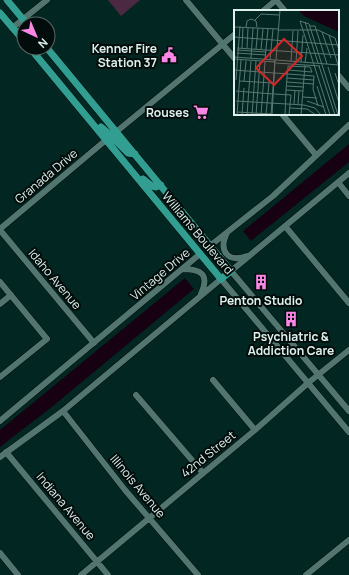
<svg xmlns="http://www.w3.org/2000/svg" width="349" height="575" font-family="Manrope,sans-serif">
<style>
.green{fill:#4b2943}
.water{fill:#180013}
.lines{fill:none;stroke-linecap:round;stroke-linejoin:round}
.minor-casing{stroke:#000e0b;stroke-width:7}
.major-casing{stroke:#000e0b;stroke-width:8}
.minor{stroke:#52766f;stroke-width:6}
.major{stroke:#329e91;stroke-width:7}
.labels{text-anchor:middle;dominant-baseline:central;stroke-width:4;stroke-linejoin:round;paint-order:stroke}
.poi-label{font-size:12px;font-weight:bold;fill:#def1ed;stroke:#020d0b;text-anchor:end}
.street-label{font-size:12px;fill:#def1ed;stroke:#020d0b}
.inset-road{fill:none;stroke:#5a7873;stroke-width:1}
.view{fill:#d62828;fill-opacity:0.15;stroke:#d62828;stroke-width:2}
.inset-edge{fill:none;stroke:#def1ed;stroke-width:2}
</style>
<rect width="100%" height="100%" fill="#022722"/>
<path class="green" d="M108,0h32l-19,16z"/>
<path class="water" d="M349,144v18l-98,79 -8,-10z
M185,278l9,11 -141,117 -53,41v-17z"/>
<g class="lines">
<g class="minor-casing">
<path id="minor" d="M186,0l49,59
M276,0l9,11
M263,11l13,-11
M12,28l35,-28
M338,75l11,13
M282,114l34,41
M116,132l119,-98
M349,173l-118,98 118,140
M338,182l11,14
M285,226l64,77
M0,229l106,-89
M0,230l94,113
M227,233c-9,18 1,30 20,23
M211,245l62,-49 76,-71
M182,269c19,0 28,5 19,25
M0,282l47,57 -47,38
M0,304l11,-9
M213,380l42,50
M136,395l67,78
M63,411l62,79 73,85
M0,421l200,-167
M6,452l102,123
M0,457l63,-46 158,-132 128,153
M0,553l18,22
M81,575l174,-145 53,-47 41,-33
M306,575l43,-35"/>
</g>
<g class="major-casing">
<path id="major" d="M7,0l20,24
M0,13l24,28
M30,48l191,231 10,-8 -184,-223
M101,127l8,7 7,-2
M107,140l7,-1 14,14 7,1
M143,179l9,7 4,1 5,-2"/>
</g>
<use href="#minor" class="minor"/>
<use href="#major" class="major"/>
</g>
<defs>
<g id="civic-bare" transform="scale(1.2)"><path d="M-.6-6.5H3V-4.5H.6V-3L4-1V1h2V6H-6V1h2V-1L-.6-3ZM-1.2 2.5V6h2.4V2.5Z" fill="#fc86e3" stroke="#020d0b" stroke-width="2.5" paint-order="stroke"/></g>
<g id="supermarket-bare" transform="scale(1.2)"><path d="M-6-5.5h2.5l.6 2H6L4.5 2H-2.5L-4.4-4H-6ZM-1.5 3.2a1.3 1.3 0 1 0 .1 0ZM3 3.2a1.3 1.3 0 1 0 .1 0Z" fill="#fc86e3" stroke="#020d0b" stroke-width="2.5" paint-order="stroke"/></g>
<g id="building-bare" transform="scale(1.2)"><path d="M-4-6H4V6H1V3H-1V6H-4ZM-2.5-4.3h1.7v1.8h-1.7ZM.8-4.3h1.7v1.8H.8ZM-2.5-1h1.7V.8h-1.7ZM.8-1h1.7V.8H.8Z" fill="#fc86e3" stroke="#020d0b" stroke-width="2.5" paint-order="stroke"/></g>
</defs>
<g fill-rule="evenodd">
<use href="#civic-bare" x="169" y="55"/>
<use href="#supermarket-bare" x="201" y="112"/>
<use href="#building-bare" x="261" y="282"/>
<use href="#building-bare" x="291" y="319"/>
</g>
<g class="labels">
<g class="poi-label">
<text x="157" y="48">Kenner Fire<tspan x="157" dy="14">Station 37</tspan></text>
<text x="189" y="112">Rouses</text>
<text x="261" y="300" text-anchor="middle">Penton Studio</text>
<text x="291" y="336" text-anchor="middle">Psychiatric &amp;<tspan x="291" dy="14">Addiction Care</tspan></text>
</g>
<g class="street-label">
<text transform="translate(46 176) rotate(-40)">Granada Drive</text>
<text transform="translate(198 233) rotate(50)">Williams Boulevard</text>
<text transform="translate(160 274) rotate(-40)">Vintage Drive</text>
<text transform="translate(55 279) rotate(50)">Idaho Avenue</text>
<text transform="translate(208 454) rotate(-39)">42nd Street</text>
<text transform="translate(138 486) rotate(50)">Illinois Avenue</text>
<text transform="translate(66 506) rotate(50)">Indiana Avenue</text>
</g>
</g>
<g transform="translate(234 10)">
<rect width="105" height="105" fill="#022722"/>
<path d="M64,0h41v22l-35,-16z" fill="#180013"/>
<path class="inset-road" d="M46,0l-4,50 63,5M21,10l6,-6 18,1M66,11l9,3 29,91M66,11l30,94M71,12l13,41M76,16h5l12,38M0,17l44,2M12,17l1,-6 4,-2 5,2 1,6M44,20h40l17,8 4,12M88,22l9,26M95,25l9,30M0,27l105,8M3,38l102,7M8,38l1,-21M13,38l1,-20M22,39l2,-21M27,39l2,-20M3,40l29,2M3,43l29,2M0,47l41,3M17,48l2,-30M0,49l41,3M31,49l3,-30M36,50l3,-31M57,51l2,-30M62,52l2,-31M67,52l2,-27M42,53l44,3M71,53l2,-15M85,56l16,49M94,57l11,36M0,60l40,3M41,63l39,3 -1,13 5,17M101,63l4,12M53,68l27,2M2,70l4,-54M5,71l35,2M10,71l2,-20M53,72l27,2M53,76l17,1M83,76l9,29M52,80l17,1M2,81l37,3M40,84l17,1 -2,20M69,87l14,1M2,91l68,4 11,3 6,7M73,91l17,6M60,94l1,-14M64,94l1,-13M56,98l17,1 9,6M3,102l34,2M32,104l3,-31M3,105l4,-55M8,105l2,-27M13,105l4,-54M18,105l4,-54M22,105l4,-53M27,105l4,-53M37,105l4,-55 -3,55M51,105l1,-25 1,-12v-4l1,-4v-4l22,1 2,5 -24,-2M67,105l4,-50"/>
<path class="view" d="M50,29l18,17 -28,29 -18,-17z"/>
<rect width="105" height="105" class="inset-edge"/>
</g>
<g transform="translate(36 36) rotate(136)"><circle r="19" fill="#020d0b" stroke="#5a6865"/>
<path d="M0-3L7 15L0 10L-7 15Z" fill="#fc86e3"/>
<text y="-6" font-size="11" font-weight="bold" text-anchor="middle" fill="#def1ed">N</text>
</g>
</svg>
